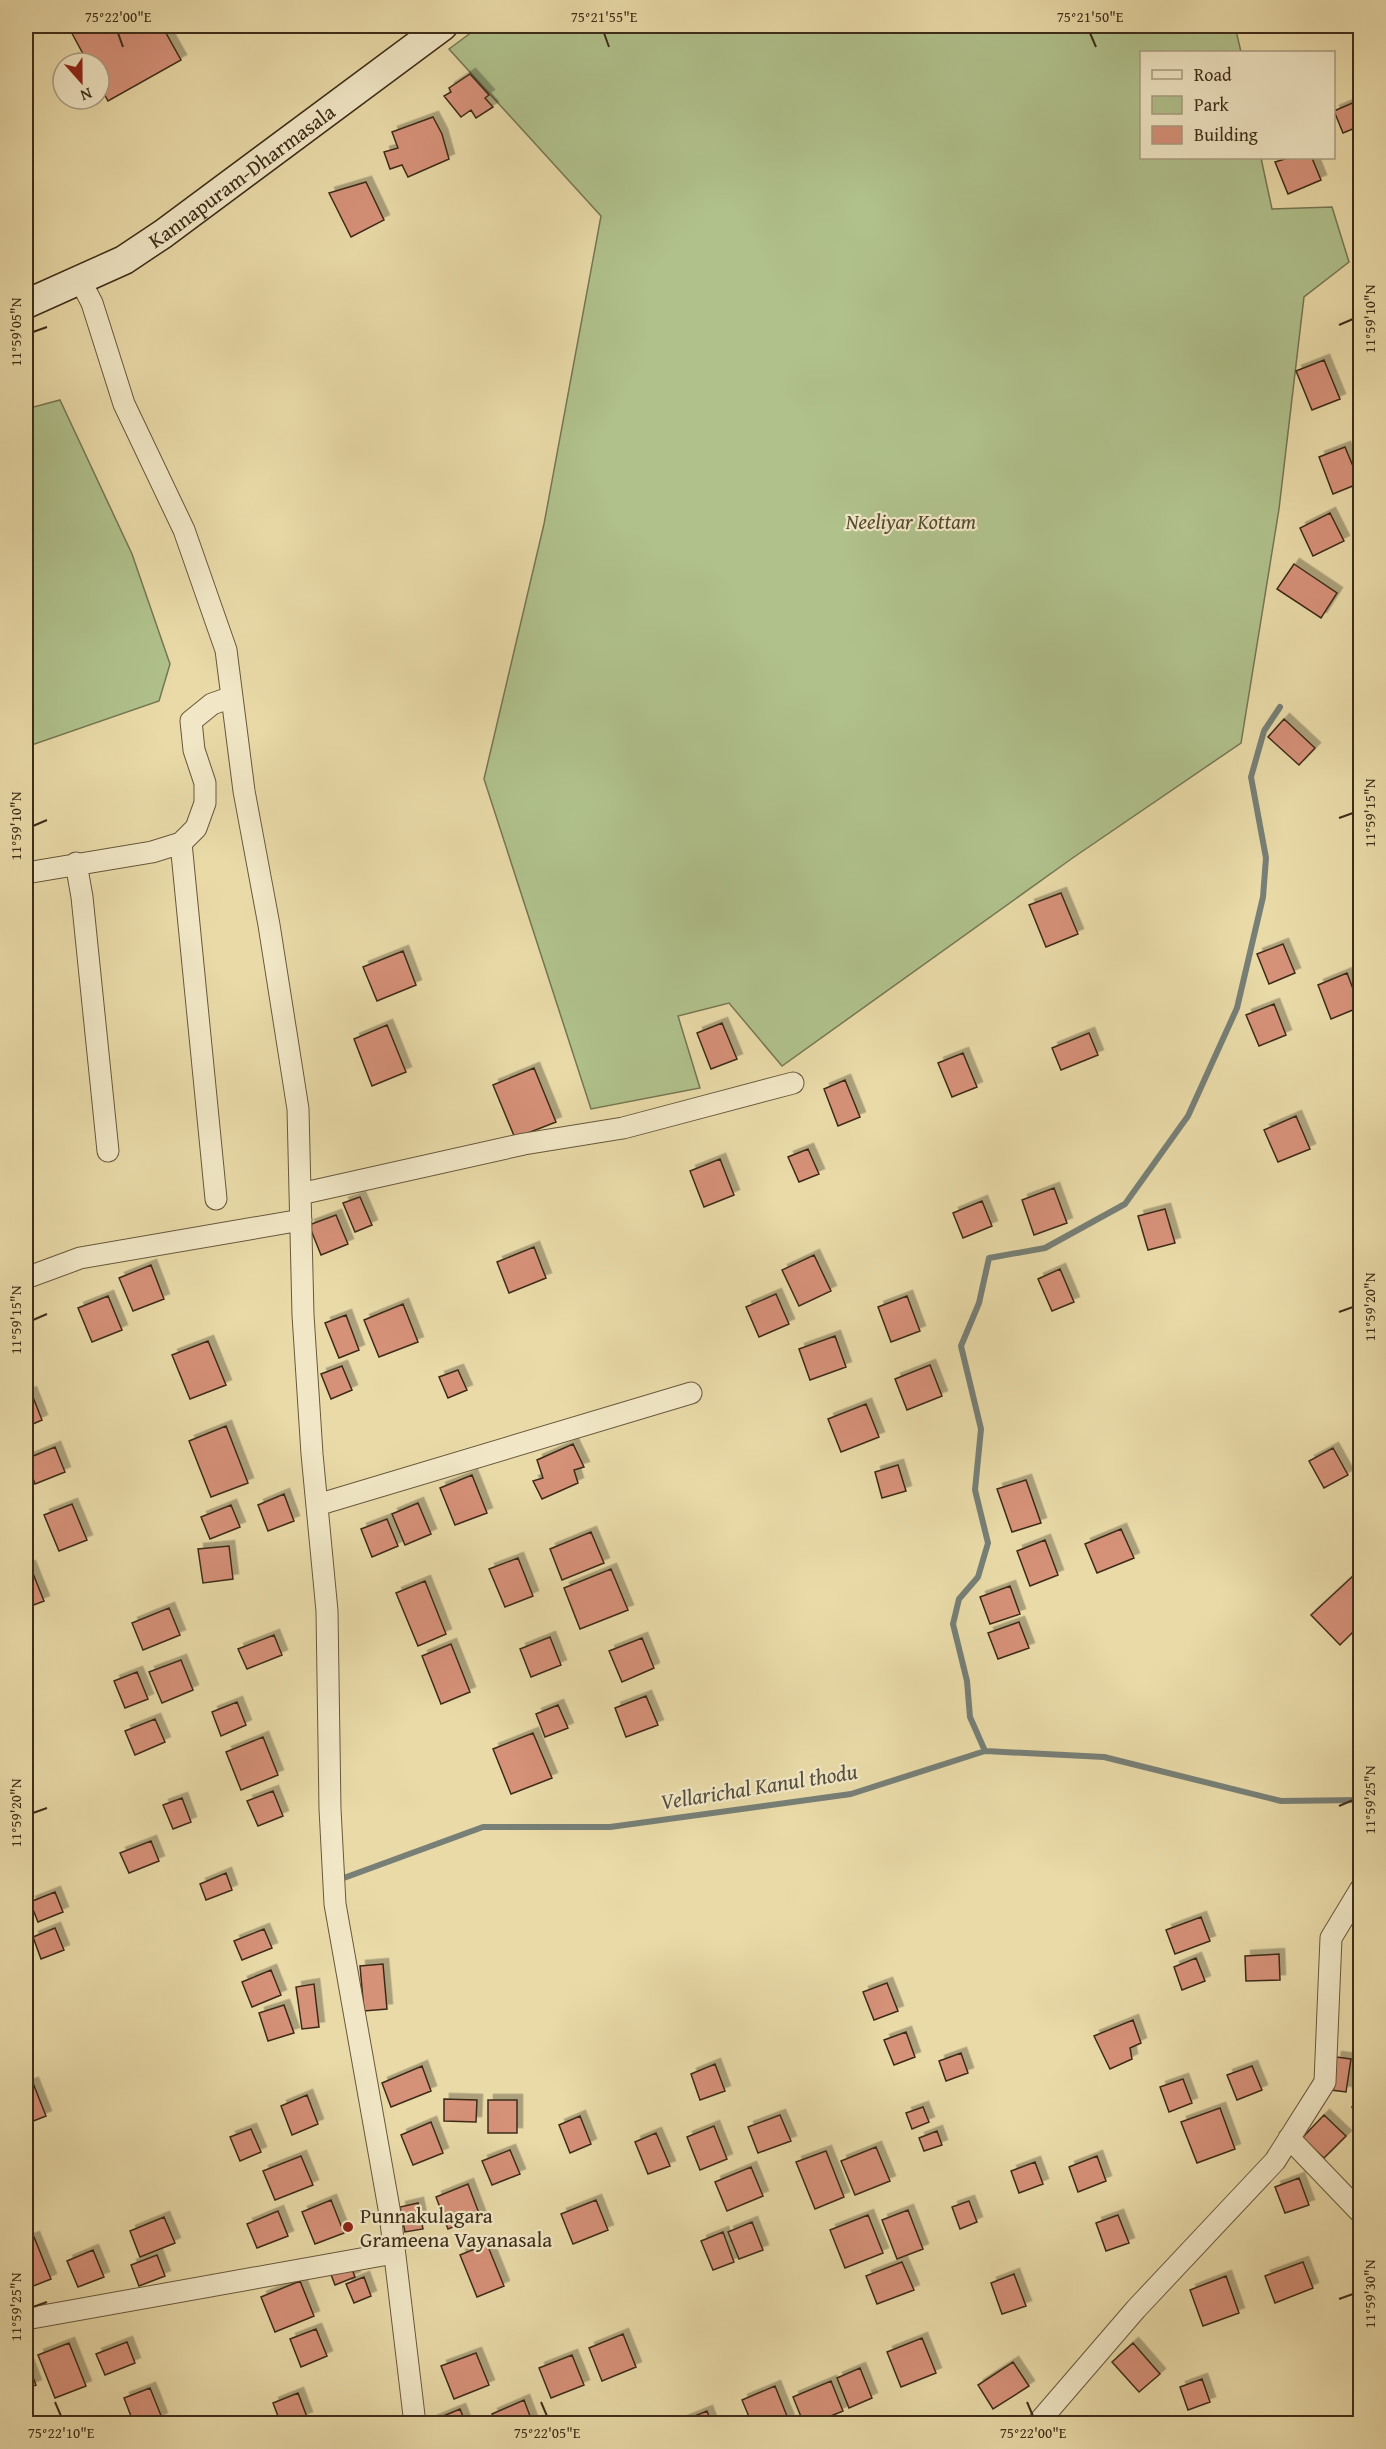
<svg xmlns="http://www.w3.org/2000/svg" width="1386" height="2449" font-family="'Gentium Book Plus',serif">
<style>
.green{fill:#b0c18c;stroke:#767652;stroke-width:1.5}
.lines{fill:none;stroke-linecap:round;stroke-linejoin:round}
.stream{stroke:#777f76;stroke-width:6}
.building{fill:#d69179;stroke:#3d2c18;stroke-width:1.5;filter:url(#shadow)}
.street-casing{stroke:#68583c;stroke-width:23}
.secondary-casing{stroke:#3d2c18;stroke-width:31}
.street{stroke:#f1e7c6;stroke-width:21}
.secondary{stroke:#f1e7c6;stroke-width:28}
.ticks{fill:none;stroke:#3d2c18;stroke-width:2}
.poi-dot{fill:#8f2418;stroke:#f1e7c6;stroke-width:2}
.labels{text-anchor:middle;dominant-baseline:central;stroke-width:4.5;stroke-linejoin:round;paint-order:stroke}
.street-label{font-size:21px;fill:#3d2c18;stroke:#f1e7c6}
.park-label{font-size:21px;font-style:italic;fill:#544a2f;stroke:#f1e7c6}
.poi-label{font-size:21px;fill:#3d2c18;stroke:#f1e7c6;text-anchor:start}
.water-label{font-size:22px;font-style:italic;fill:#554f3f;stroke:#f1e7c6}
.neatline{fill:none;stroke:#3d2c18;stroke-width:2}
.ticks-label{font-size:15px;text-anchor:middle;fill:#3d2c18}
</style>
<defs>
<filter id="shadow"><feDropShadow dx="5.5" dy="-5.5" stdDeviation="0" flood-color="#0004"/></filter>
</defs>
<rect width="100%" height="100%" fill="#e9daa8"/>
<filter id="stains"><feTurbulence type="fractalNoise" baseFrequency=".00333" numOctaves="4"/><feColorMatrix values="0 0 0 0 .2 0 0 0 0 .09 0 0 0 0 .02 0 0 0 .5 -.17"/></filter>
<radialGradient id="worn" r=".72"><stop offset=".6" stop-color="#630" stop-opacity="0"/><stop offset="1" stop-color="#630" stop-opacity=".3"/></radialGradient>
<path class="green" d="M480,26h755l6,26h-99v106h119l11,51 60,-2 17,55 -45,35 -25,212 -38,234 -167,114 -292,209 -53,-63 -51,13 22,72 -109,21 -107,-330 60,-255 57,-308 -152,-167z
M60,400l72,154 38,110 -11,37 -133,46v-338z"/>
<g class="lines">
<path class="stream" d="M985,1751l-15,-34 -3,-36 -14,-57 6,-25 19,-22 10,-34 -13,-53 6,-61 -20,-83 18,-43 10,-45 56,-10 80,-44 63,-88 49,-108 26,-111 3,-39 -15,-81 13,-46 16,-24
M341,1879l142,-52h127l241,-33 134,-43 119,6 177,44 79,-1"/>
</g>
<path class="building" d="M68,26h94l19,34 -73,41 -9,-17v-21h-11z
M470,74l19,21 -4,3 8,9 -17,11 -5,-8 -10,7 -17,-21 7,-4 -2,-4z
M1357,101l3,9v16l-17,7 -9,-22z
M433,117l9,17 7,25 -41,18 -6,-12 -12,4 -6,-17 14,-4 -6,-16z
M1288,158h24l9,22 -33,14 -13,-32z
M366,182l18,38 -33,17 -22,-44z
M1324,360l16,39 -28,11 -16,-39z
M1345,447l15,36 -27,11 -14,-37z
M1330,513l14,28 -31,15 -13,-28z
M1294,564l43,29 -16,25 -44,-29z
M1284,719l31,29 -16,17 -31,-28z
M1061,893l17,41 -32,13 -17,-42z
M1283,944l12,29 -26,11 -12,-30z
M403,951l13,34 -39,16 -14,-34z
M1347,973l13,34 -29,12 -13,-34z
M1274,1004l12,31 -27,11 -13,-31z
M722,1023l15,36 -26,10 -14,-36z
M387,1025l19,47 -34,14 -18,-47z
M1089,1033l9,22 -37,15 -9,-22z
M963,1053l14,34 -25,10 -14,-34z
M534,1068l22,54 -41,16 -22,-53z
M845,1080l15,37 -22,9 -14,-37z
M1296,1116l14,33 -32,13 -14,-32z
M808,1149l11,25 -20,8 -11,-25z
M720,1159l14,36 -30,12 -14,-36z
M1054,1188l13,35 -33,12 -12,-35z
M360,1197l12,28 -17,7 -12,-29z
M982,1201l10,25 -29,12 -10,-25z
M1165,1209l10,34 -27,7 -10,-34z
M336,1215l12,29 -27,11 -12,-30z
M534,1247l12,31 -37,15 -12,-31z
M814,1255l17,36 -32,15 -17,-36z
M151,1265l13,34 -31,12 -14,-33z
M1060,1269l14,33 -22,9 -14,-32z
M776,1294l13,30 -30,13 -13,-30z
M108,1296l14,34 -30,12 -14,-34z
M907,1296l13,35 -29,11 -13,-35z
M403,1304l15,38 -39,15 -15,-37z
M346,1315l13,35 -20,8 -14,-35z
M835,1336l11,31 -36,13 -11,-31z
M208,1341l18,44 -36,14 -18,-44z
M930,1365l12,31 -35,14 -12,-31z
M342,1366l10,24 -21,9 -10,-25z
M458,1370l9,20 -19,8 -9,-21z
M31,1392l11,28 -16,7v-32z
M866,1404l13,33 -38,15 -13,-33z
M226,1426l22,57 -37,14 -22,-56z
M573,1444l11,23 -10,3 4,13 -36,16 -9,-18 10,-3 -6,-18z
M55,1447l10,25 -30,12 -9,-25z
M1333,1448l15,27 -24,13 -15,-27z
M898,1465l8,26 -24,7 -7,-26z
M472,1475l15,38 -32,12 -15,-37z
M1026,1480l15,43 -29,9 -15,-43z
M284,1494l10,27 -26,10 -10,-26z
M418,1503l13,31 -26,11 -13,-31z
M72,1504l15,36 -28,11 -15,-36z
M231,1505l9,22 -30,12 -9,-22z
M387,1519l11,27 -26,11 -11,-28z
M1121,1529l13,29 -37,15 -12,-29z
M591,1532l13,31 -42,17 -12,-31z
M1045,1540l13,35 -28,11 -13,-35z
M229,1546l4,33 -30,4 -5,-34z
M518,1558l15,38 -28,11 -16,-38z
M30,1566l14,35 -18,7v-40z
M611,1569l17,41 -48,19 -16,-41z
M1353,1576l7,8v41l-20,20 -29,-30z
M425,1581l21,53 -28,12 -22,-53z
M1010,1586l10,28 -30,10 -10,-27z
M169,1608l11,27 -37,15 -11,-27z
M1019,1622l10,26 -31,11 -10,-26z
M274,1635l8,20 -35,14 -9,-20z
M550,1637l11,28 -30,12 -11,-28z
M642,1638l12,30 -32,14 -13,-31z
M451,1644l19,48 -29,12 -19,-48z
M181,1660l12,30 -31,13 -13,-31z
M137,1672l11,27 -23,9 -11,-27z
M646,1696l12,29 -32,12 -11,-29z
M237,1702l9,23 -25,11 -9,-24z
M558,1705l10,23 -23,9 -9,-23z
M155,1719l10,23 -30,13 -10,-24z
M533,1733l19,45 -41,16 -18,-45z
M263,1737l15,38 -37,15 -15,-38z
M273,1791l10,25 -25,10 -11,-25z
M182,1798l9,24 -18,7 -10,-24z
M151,1841l8,20 -30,12 -9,-20z
M226,1873l6,17 -26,10 -6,-16z
M55,1892l8,20 -25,10 -8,-20z
M1201,1917l9,24 -35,13 -9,-24z
M55,1928l9,22 -23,9 -8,-22z
M264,1929l8,19 -30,12 -8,-19z
M1279,1954l1,26 -34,1 -1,-25z
M1196,1958l9,23 -23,9 -8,-23z
M383,1964l4,45 -23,2 -4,-45z
M271,1970l10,25 -29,12 -10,-25z
M887,1983l11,28 -24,9 -11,-28z
M314,1984l5,43 -17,2 -6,-42z
M284,2005l10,28 -26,8 -9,-28z
M1133,2020l8,23 -11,5 2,11 -22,10 -16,-33z
M906,2032l9,25 -21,8 -10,-25z
M961,2053l7,20 -22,8 -7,-20z
M1336,2057l15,2 -5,33 -15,-2z
M715,2064l10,27 -25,9 -9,-26z
M422,2066l9,25 -40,16 -9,-24z
M1252,2066l10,24 -25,10 -10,-25z
M1183,2079l9,24 -23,9 -9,-25z
M33,2083l13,33 -20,8v-39z
M307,2095l11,29 -26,11 -11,-29z
M444,2099l33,1 -1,22 -32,-1z
M488,2100h29v33h-29z
M1360,2103v27l-8,-23z
M923,2107l6,15 -17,7 -6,-16z
M1220,2108l15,41 -38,14 -16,-41z
M780,2115l11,26 -33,12 -10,-26z
M1324,2115l22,21 -22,22 -22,-20z
M580,2116l11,28 -21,9 -11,-28z
M431,2122l12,31 -30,12 -12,-30z
M714,2126l13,33 -27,11 -13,-33z
M251,2129l10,23 -21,9 -10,-24z
M937,2131l5,14 -18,6 -5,-13z
M656,2133l14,33 -22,8 -13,-32z
M876,2147l14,34 -35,14 -14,-34z
M510,2150l10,24 -28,11 -10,-24z
M826,2151l18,46 -29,12 -19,-47z
M301,2156l12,29 -38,15 -12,-29z
M1097,2156l9,25 -28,11 -9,-25z
M1035,2162l8,22 -24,9 -8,-22z
M751,2167l12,29 -36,15 -12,-29z
M1299,2178l10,27 -24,8 -10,-26z
M468,2184l12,32 -32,13 -12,-32z
M331,2200l13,33 -29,11 -13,-32z
M596,2200l12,30 -35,14 -12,-30z
M969,2201l8,21 -17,7 -8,-22z
M418,2203l5,26 -18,3 -5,-25z
M908,2210l15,39 -26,10 -15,-39z
M278,2211l10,25 -31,12 -10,-24z
M868,2215l15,38 -38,15 -15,-38z
M1118,2215l11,28 -23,8 -10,-28z
M164,2217l11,26 -35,14 -10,-26z
M752,2222l11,28 -24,9 -11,-27z
M723,2232l11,30 -21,8 -12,-29z
M34,2237l17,42 -25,10v-49z
M487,2244l17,42 -27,11 -17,-42z
M93,2250l11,27 -26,10 -11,-26z
M157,2255l8,21 -26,10 -8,-21z
M902,2262l12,28 -37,14 -11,-28z
M1303,2262l10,26 -38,15 -10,-27z
M350,2264l5,13 -20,8 -5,-13z
M1014,2274l12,32 -24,8 -11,-31z
M1226,2276l13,37 -36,13 -13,-36z
M364,2277l7,19 -17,7 -8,-19z
M300,2281l14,35 -39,16 -14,-35z
M316,2329l11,27 -26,11 -11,-28z
M623,2334l13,33 -34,14 -13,-33z
M922,2338l14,35 -35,14 -14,-35z
M127,2342l8,21 -30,12 -9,-21z
M69,2343l17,43 -31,12 -17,-43z
M1133,2343l27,31 -21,18 -27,-30z
M476,2353l13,32 -35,14 -13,-33z
M572,2355l12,30 -33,13 -12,-30z
M26,2359l10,26 -10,4z
M1013,2362l16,24 -36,23 -15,-24z
M860,2368l12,30 -23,10 -12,-30z
M1202,2379l8,23 -22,8 -8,-23z
M831,2381l12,30 -32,13h-7l-11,-27z
M775,2386l14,35 -7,3h-30l-10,-24z
M150,2388l12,30 -13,6h-15l-10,-26z
M298,2393l9,24 -17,7h-9l-8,-21z
M524,2400l9,24h-37l-4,-10z
M460,2409l6,15h-36l-1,-2z
M707,2411l5,13h-32v-2z"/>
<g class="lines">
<g class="street-casing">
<path id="street" d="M80,280l12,23 32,101 60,126 42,120 18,141 25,134 29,184 5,206 9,139 15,157 3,198 5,95 55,310 25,210
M181,843l35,356
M76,863l6,34 26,254
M26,873l126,-21 29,-9 15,-15 9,-25v-20l-11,-33 -3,-29 21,-17 20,-7
M300,1194l224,-50 99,-16 170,-45
M26,1278l54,-20 221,-38
M317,1505l374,-112
M1289,2138l71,74
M26,2319l368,-66
M1037,2424l99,-115 139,-148 50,-79 6,-144 29,-48"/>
</g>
<g class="secondary-casing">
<g id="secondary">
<path id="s1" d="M26,304l98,-44 39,-26 280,-208"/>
</g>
</g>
<use href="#street" class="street"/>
<use href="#secondary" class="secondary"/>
</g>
<path class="ticks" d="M118,33l5,14M604,33l5,14M1090,33l6,14M1339,325l14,-6M33,332l14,-5M1339,818l14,-5M33,826l14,-6M1339,1312l14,-5M33,1320l14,-6M1339,1806l14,-6M33,1813l14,-5M1339,2299l14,-5M33,2307l14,-5M55,2402l6,14M541,2402l6,14M1027,2402l6,14"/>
<circle class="poi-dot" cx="348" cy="2227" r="6"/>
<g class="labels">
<g class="street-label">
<text stroke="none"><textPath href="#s1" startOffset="252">Kannapuram-Dharmasala</textPath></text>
</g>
<g class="park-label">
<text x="911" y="521">Neeliyar Kottam</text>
</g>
<g class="poi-label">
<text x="360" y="2215">Punnakulagara<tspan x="360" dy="24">Grameena Vayanasala</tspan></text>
</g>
<g class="water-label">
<text transform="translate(759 1786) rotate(-9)">Vellarichal Kanul thodu</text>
</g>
</g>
<rect width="1386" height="2449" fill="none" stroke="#e9daa8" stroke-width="66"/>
<rect x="1140" y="51" width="195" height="108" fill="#f1e7c6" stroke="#a99c80" stroke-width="1.5"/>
<rect x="1152" y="70" width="30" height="9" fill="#f1e7c6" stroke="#a99c80" stroke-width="1.5"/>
<text x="1194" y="81" font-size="18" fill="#3d2c18">Road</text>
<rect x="1152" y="96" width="30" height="18" fill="#b0c18c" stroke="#a99c80" stroke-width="1.5"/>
<text x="1194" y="111" font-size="18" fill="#3d2c18">Park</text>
<rect x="1152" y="126" width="30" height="18" fill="#d69179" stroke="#a99c80" stroke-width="1.5"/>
<text x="1194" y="141" font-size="18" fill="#3d2c18">Building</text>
<g transform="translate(81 81) rotate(159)"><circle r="28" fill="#f1e7c6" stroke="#a99c80" stroke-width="1.5"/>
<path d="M0-4.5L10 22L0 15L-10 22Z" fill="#8f2418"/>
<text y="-9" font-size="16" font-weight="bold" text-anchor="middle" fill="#3d2c18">N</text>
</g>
<rect x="33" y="33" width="1320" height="2383" class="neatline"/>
<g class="ticks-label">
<text x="118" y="22">75°22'00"E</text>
<text x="604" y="22">75°21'55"E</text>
<text x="1090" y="22">75°21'50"E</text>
<text transform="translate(1370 319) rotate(-90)" y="5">11°59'10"N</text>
<text transform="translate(16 332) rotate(-90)" y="5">11°59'05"N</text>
<text transform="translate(1370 813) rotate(-90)" y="5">11°59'15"N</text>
<text transform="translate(16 826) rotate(-90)" y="5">11°59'10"N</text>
<text transform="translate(1370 1307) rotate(-90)" y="5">11°59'20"N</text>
<text transform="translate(16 1320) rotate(-90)" y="5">11°59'15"N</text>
<text transform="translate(1370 1800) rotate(-90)" y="5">11°59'25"N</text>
<text transform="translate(16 1813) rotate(-90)" y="5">11°59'20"N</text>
<text transform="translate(1370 2294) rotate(-90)" y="5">11°59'30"N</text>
<text transform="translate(16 2307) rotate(-90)" y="5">11°59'25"N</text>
<text x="61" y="2438">75°22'10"E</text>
<text x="547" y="2438">75°22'05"E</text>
<text x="1033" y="2438">75°22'00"E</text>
</g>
<rect width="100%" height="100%" filter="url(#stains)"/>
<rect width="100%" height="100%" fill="url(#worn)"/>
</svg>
